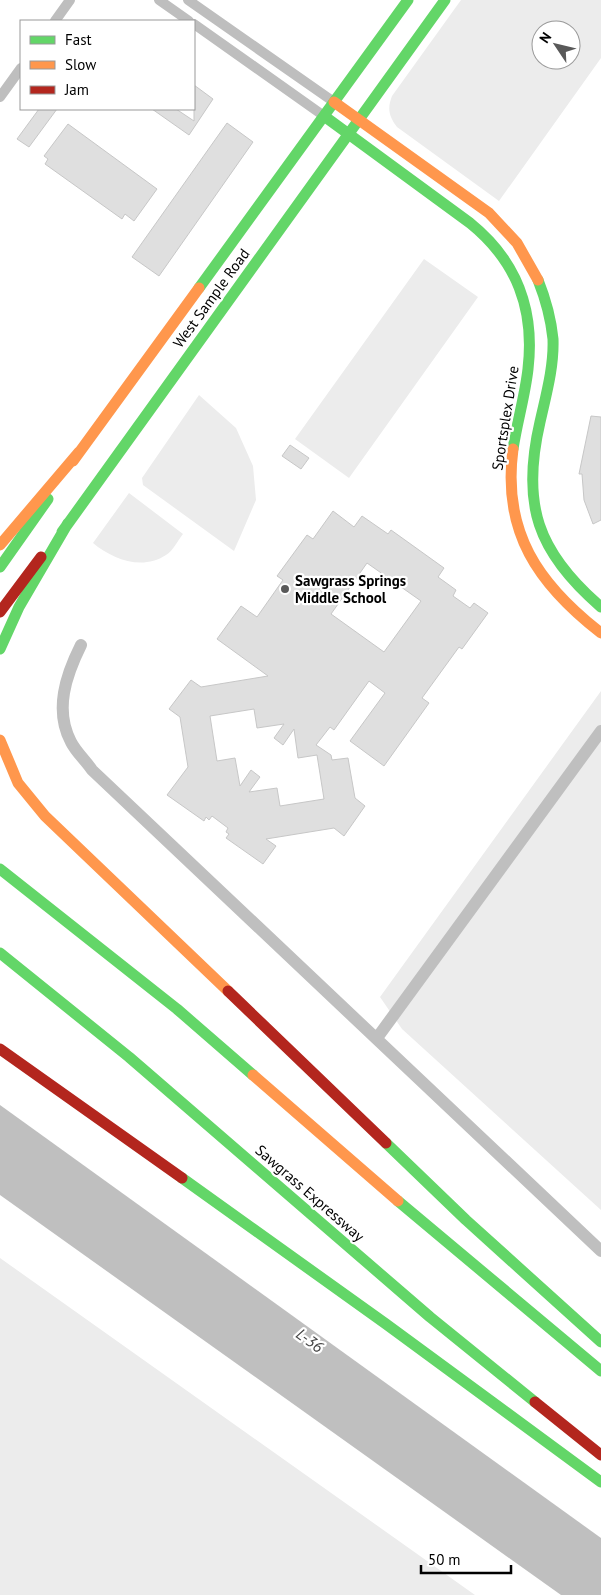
<svg xmlns="http://www.w3.org/2000/svg" width="601" height="1595" font-family="'PT Sans',sans-serif">
<style>
.green{fill:#ececec;fill-rule:evenodd}
.water{fill:#bfbfbf}
.lines{fill:none;stroke-linecap:round;stroke-linejoin:round}
.canal{stroke:#bfbfbf;stroke-width:12}
.building{fill:#dfdfdf;stroke:#c7c7c7;fill-rule:evenodd}
.street{stroke:#bebebe;stroke-width:10}
.fast{stroke:#63d668;stroke-width:11}
.slow{stroke:#ff974d;stroke-width:11}
.jam{stroke:#b3261e;stroke-width:11}
.poi-dot{fill:#595959;stroke:#fff;stroke-width:2}
.labels{text-anchor:middle;dominant-baseline:central;stroke-width:4.5;stroke-linejoin:round;paint-order:stroke}
.street-label{font-size:15px;fill:#000;stroke:#fff}
.poi-label{font-size:15px;font-weight:bold;fill:#000;stroke:#fff;text-anchor:start}
.water-label{font-size:16px;font-style:italic;fill:#444;stroke:#fff}
</style>
<rect width="100%" height="100%" fill="#fff"/>
<path class="green" d="M461,0h140v58l-102,143 -102,-74c-8,-11 -10,-18 -5,-31zM541,30h30v30h-30z
M424,259l54,38 -129,181 -54,-39z
M199,395l37,33 17,38 3,34 -22,51 -91,-66 -1,-7z
M129,493l54,41c-5,6 -10,17 -17,21 -24,16 -54,4 -73,-12z
M601,691v519l-199,-181 -22,-32z
M0,1258l475,337h-475z"/>
<path class="water" d="M0,1105l601,433v57h-40l-561,-400z"/>
<g class="lines">
<path class="canal" d="M81,645c-15,30 -27,65 -10,97 5,10 15,19 21,28l509,481
M377,1038l224,-307"/>
</g>
<path class="building" d="M194,85l19,14 -24,36 -37,-26h24l18,12z
M39,109h18l-28,38 -12,-8z
M227,123l26,19 -94,134 -27,-19z
M68,124l89,65 -23,32 -9,-7 -3,5 -77,-55 3,-5 -4,-3z
M591,416l10,1v103l-8,4 -9,-24 -2,-26h-3z
M290,445l19,13 -8,11 -19,-13z
M333,511l21,16 8,-11 26,18 3,-4 53,38 -6,9 18,13 -3,6 17,12 4,-5 14,10 -26,36 -3,-2 -37,51 7,5 -45,63 -34,-25 35,-48 -16,-12 -35,49 -4,-3 -14,18 15,10 1,5 16,-2 7,40 10,8 -21,30 -10,-8 -68,11 10,7 -13,18 -37,-26 3,-4 -3,-2 2,-4 -16,-12 -3,4 -3,-3 -2,4 -37,-26 21,-28 -8,-50 -11,-8 22,-29 10,7 67,-11 -51,-37 24,-33 16,11 26,-37 -6,-4 30,-41 6,4zM367,563l54,38 -37,51 -53,-38zM254,709l3,19 27,-4 -10,14 9,7 11,-16 4,29 19,-3 7,44 -44,7 -3,-18 -28,4 11,-15 -9,-7 -11,16 -5,-28 -18,3 -7,-45z"/>
<g class="lines">
<path class="street" d="M159,0l30,21
M188,0l146,102
M55,21l15,-21
M194,24l130,92
M0,97l21,-29"/>
<path class="fast" d="M324,116l146,107c47,38 65,86 58,146 -3,27 -11,53 -15,80
M538,280c8,20 13,39 15,59 1,28 -7,56 -13,83 -19,82 -3,130 61,185
M199,288l209,-288
M62,532l383,-532
M0,567l48,-68
M0,649l19,-42 49,-84
M0,869l177,140 76,66
M0,953l129,104 301,260 105,85
M386,1143l80,77 135,122
M182,1178l204,146 215,158
M398,1201l203,170"/>
<path class="slow" d="M334,102l155,111 28,30 21,37
M513,449c-11,83 25,135 88,184
M73,461l126,-173
M0,545l79,-93
M0,740l18,43 27,33 183,175
M253,1075l145,126"/>
<path class="jam" d="M0,612l41,-55
M228,991l158,152
M0,1049l182,129
M535,1402l66,53"/>
</g>
<circle class="poi-dot" cx="285" cy="589" r="5"/>
<g class="labels">
<g class="street-label">
<text transform="translate(211 298) rotate(-54)">West Sample Road</text>
<text transform="translate(505 418) rotate(-81)">Sportsplex Drive</text>
<text transform="translate(310 1193) rotate(41)">Sawgrass Expressway</text>
</g>
<g class="poi-label">
<text x="295" y="580">Sawgrass Springs<tspan x="295" dy="17">Middle School</tspan></text>
</g>
<g class="water-label">
<text transform="translate(310 1340) rotate(36)">L-36</text>
</g>
</g>
<rect x="20" y="20" width="175" height="90" fill="#ffffff" stroke="#999999"/>
<rect x="30" y="36" width="25" height="8" fill="#63d668" stroke="#999999"/>
<text x="65" y="45" font-size="15" fill="#000000">Fast</text>
<rect x="30" y="61" width="25" height="8" fill="#ff974d" stroke="#999999"/>
<text x="65" y="70" font-size="15" fill="#000000">Slow</text>
<rect x="30" y="86" width="25" height="8" fill="#b3261e" stroke="#999999"/>
<text x="65" y="95" font-size="15" fill="#000000">Jam</text>
<g transform="translate(556 45) rotate(305)"><circle r="24" fill="#ffffff" stroke="#999999"/>
<path d="M0-4L9 19L0 12L-9 19Z" fill="#595959"/>
<text y="-8" font-size="14" font-weight="bold" text-anchor="middle" fill="#000000">N</text>
</g>
<path d="M421 1565v8h90v-8" fill="none" stroke="#000000" stroke-width="2.5"/>
<text x="428" y="1565" font-size="15" fill="#000000" stroke="#ffffff" stroke-width="4" paint-order="stroke">50 m</text>
</svg>
